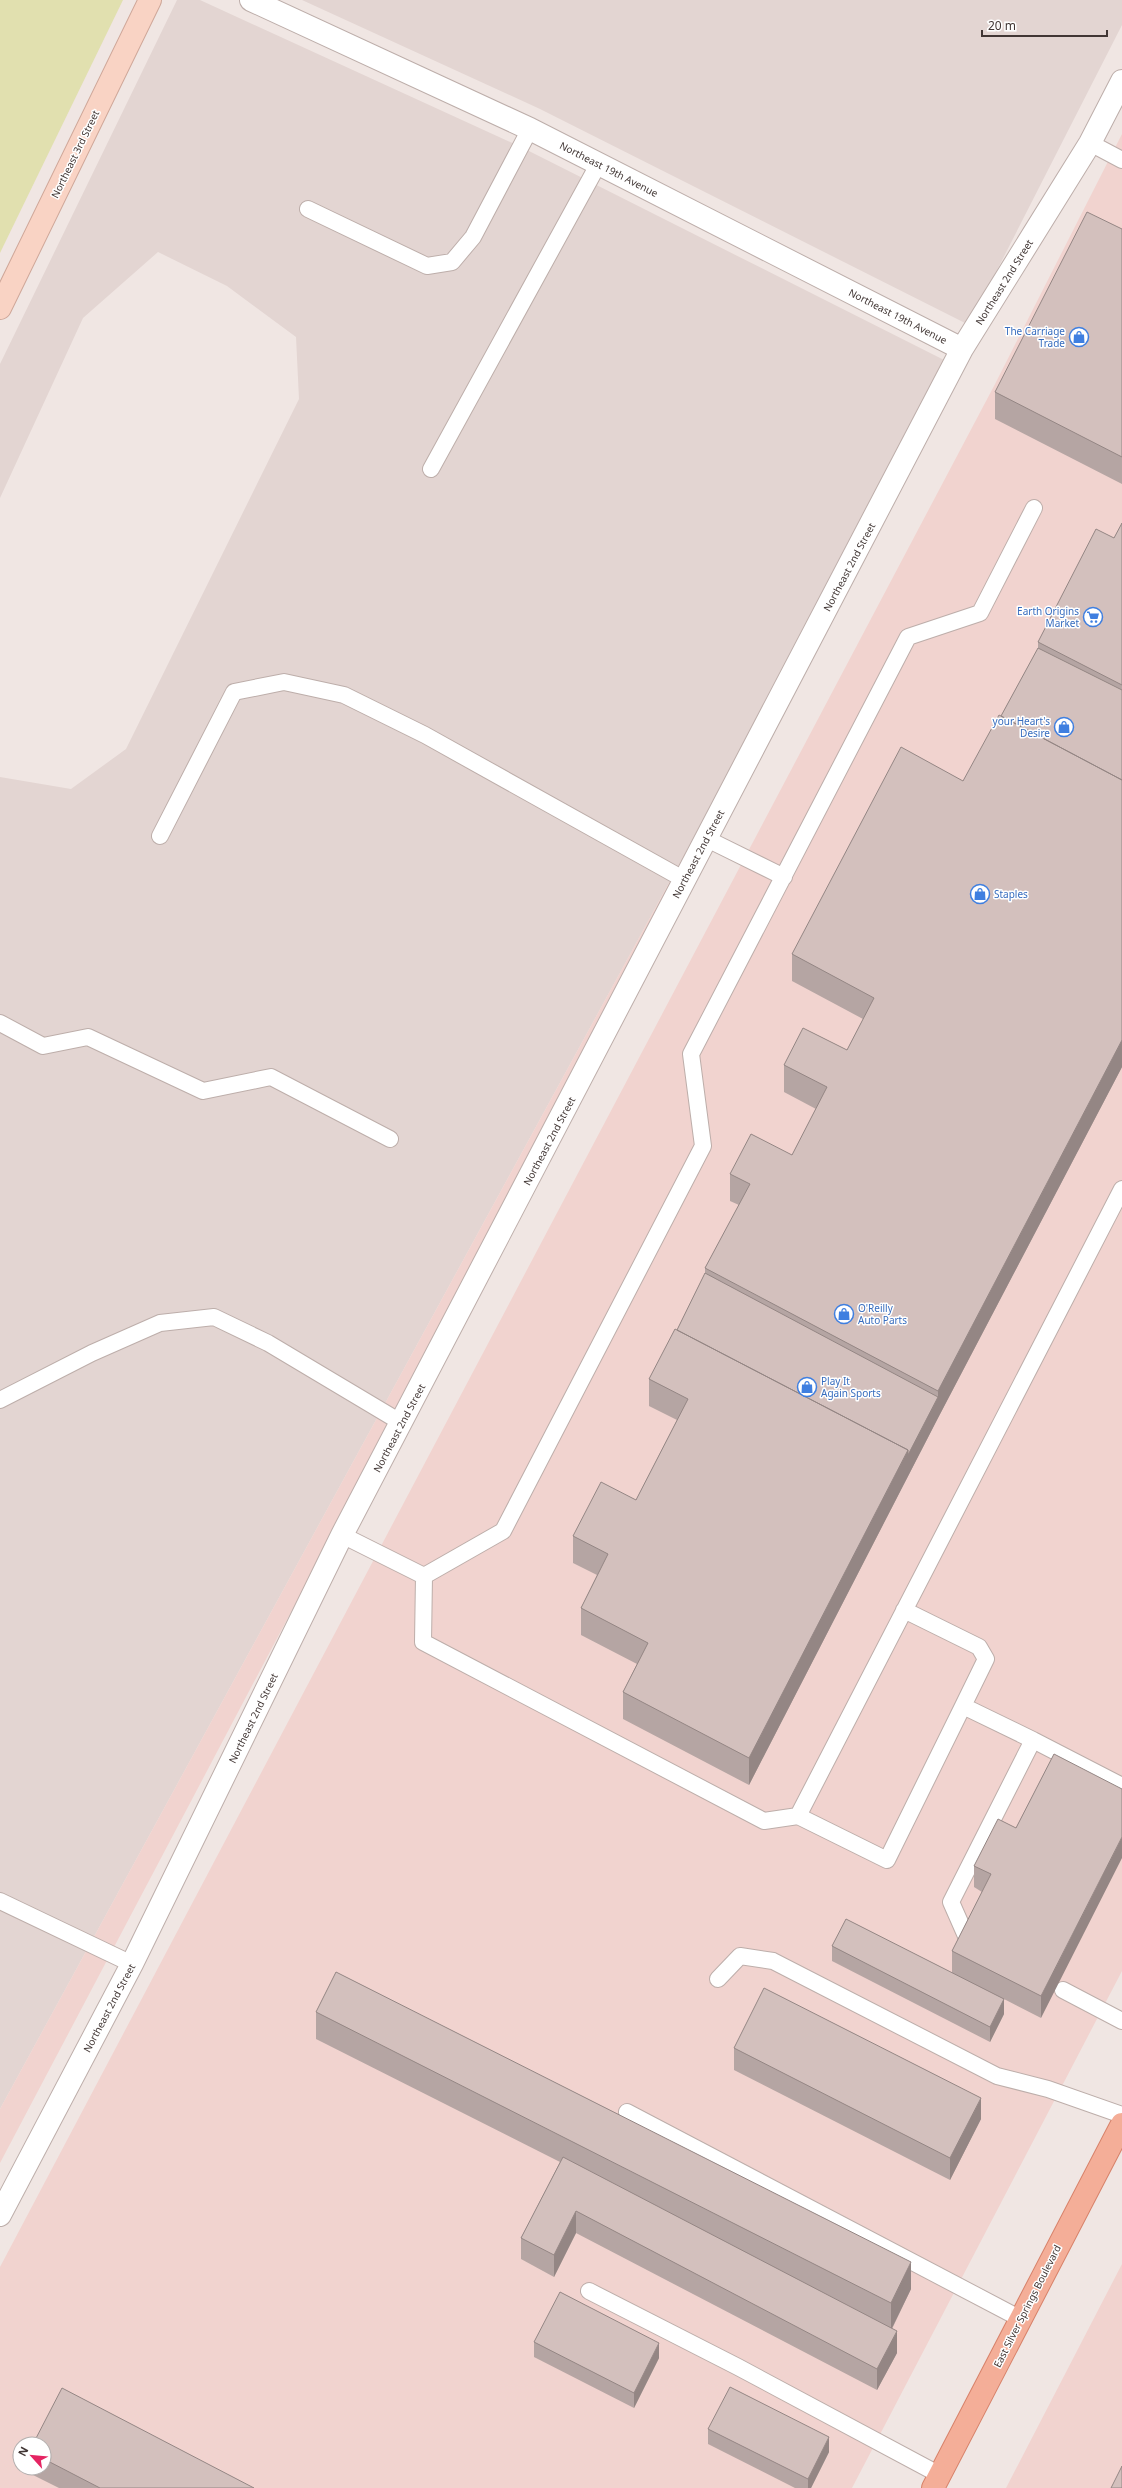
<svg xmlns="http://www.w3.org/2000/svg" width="1122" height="2488" font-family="'Noto Sans',sans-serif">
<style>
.residential{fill:#e3d5d2}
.commercial{fill:#f1d3cf;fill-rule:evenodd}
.green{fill:#e1e0af}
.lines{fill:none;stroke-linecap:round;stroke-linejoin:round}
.lane-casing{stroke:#bdaeaa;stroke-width:18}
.street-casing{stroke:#bdaeaa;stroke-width:24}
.secondary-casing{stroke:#cfa799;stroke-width:24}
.primary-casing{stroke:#d7826a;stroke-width:24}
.lane{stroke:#fff;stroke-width:16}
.street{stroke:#fff;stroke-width:22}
.secondary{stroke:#f9d3c4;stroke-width:22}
.primary{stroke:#f4ae98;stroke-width:22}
.wall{fill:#b5a5a3}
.shaded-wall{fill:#948684}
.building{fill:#d3c0bd;stroke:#948684}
.labels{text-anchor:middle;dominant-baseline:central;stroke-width:3;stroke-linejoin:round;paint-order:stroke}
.street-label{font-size:10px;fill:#413634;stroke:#fff}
.shop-label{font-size:10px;fill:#366cbe;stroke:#fff;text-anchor:end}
</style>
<rect width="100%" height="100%" fill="#f0e6e3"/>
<path class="residential" d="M177,0h23l321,147 429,216 -83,157 -867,1589v-1332l71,12 55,-40 173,-350 -3,-62 -69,-51 -69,-34 -75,66 -83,180v-134z
M302,0h820v25l-153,300 -429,-216z"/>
<path class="commercial" d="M1122,134v1837l-270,517h-852v-221l994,-1881zM20,2444h24v24h-24z
M867,520l-187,355 -680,1288v-54z
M1122,2264v224h-116z"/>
<path class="green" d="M0,0h123l-123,253z"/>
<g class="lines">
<g class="lane-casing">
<path id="lane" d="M1090,143l32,17
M308,209l119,57 25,-4 21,-25 57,-108
M431,469l168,-306
M160,836l74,-144 50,-10 60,13 81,40 260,145
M707,839l77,38
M0,1023l43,23 45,-9 115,54 68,-14 119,62
M0,1400l92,-47 68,-30 54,-6 54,26 134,80
M342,1535l82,41 79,-45 200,-385 -12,-92 217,-417 72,-24 54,-105
M424,1576l-1,66 341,179 34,-5
M904,1610l75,37 7,12 -23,47
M1033,1740l-70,-34 -76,154 -89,-44 324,-627
M0,1901l132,63
M966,1936l-15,-34 82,-162 89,46
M718,1979l22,-23 33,5 224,115 51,13 74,26
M1063,1990l59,31
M627,2112l394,207
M589,2291l149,76 202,108"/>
</g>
<g class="street-casing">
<path id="street" d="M251,0l279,129 432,220
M0,2215l132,-251 210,-429 620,-1186 128,-206 32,-62"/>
</g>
<g class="secondary-casing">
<path id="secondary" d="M0,308l150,-308"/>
</g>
<g class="primary-casing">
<path id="primary" d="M933,2488l189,-364"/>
</g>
<use href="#lane" class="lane"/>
<use href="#street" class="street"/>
<use href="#secondary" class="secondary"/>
<use href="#primary" class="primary"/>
</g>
<path class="wall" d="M1122,229v255l-127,-65v-27z
M1122,523v544l-184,351 -189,367 -126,-66v-27l14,-28 -56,-29v-27l16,-33 -24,-12v-27l63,-36 41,-80 -28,-14v-27l28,-49 28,-57v-5l34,-63 -9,-4v-27l62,-19 24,-46 -32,-17v-27l63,-15 16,-31 -71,-38v-27l171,-173 38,-65 37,-68v-6l76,-104z
M1054,1754l-13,264 -37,-19v15l-14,28 -158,-81v-15l120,27v-22l30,-59 -8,-5v-21l42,-38z
M316,2012l595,277 -19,40 5,24 -20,37 -301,-157 -22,44 -33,-18v-21l39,-76 -244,-123z
M734,2048l247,71 -31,61 -216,-110z
M534,2342l125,16 -25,50 -100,-51z
M708,2429l121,23 -18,36h-16l-87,-44z
M44,2444l210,44h-195l-30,-15v-5h15z"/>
<path class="shaded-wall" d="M1122,1040v27l-184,351 -189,367v-27l159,-308 30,-53v-6z
M1122,1837v21l-81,160v-22z
M1004,1999v15l-14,28v-15z
M981,2098v21l-31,61v-22z
M576,2211v22l-22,44v-22z
M911,2262v27l-20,41v-27z
M897,2331v22l-20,37v-21z
M659,2343v15l-25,50v-15z
M829,2437v15l-18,36h-3v-9z"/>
<path class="building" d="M1087,212l35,17v228l-127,-65z
M1122,523v162l-84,-43 58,-113 18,9z
M1038,648l84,42v90l-121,-64z
M999,715l123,65v260l-184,351 -233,-123 45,-84 -20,-10 21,-40 41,21 35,-68 -43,-22 19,-37 44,22 27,-52 -82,-44 109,-207 62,34z
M705,1273l233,124 -30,58v-5l-231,-120z
M675,1329l233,121 -159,308 -126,-66 25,-49 -67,-35 27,-54 -35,-18 28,-54 35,18 52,-101 -39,-20z
M1054,1754l68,35v48l-81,159 -89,-45 39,-77 -17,-8 24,-47 18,9z
M846,1919l158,80 -14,28 -158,-81z
M336,1972l575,290 -20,41 -575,-291z
M764,1988l217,110 -31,60 -216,-110z
M563,2157l334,174 -20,38 -301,-158 -22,44 -33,-17z
M560,2292l99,51 -25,50 -100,-51z
M730,2387l99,50 -21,42 -100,-50z
M62,2388l192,100h-154l-56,-29v-15h-11z
M1122,2466v22h-11z"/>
<defs>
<g id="shop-ring" transform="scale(1)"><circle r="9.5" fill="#fff" stroke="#3f7fe0" stroke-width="1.5"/><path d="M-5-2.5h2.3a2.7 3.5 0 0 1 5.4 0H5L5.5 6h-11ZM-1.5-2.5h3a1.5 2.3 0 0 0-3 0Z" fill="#3f7fe0"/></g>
<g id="supermarket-ring" transform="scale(1)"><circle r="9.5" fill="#fff" stroke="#3f7fe0" stroke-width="1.5"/><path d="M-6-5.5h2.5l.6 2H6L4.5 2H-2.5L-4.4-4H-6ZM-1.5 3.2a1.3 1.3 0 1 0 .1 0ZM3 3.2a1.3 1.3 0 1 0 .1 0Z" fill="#3f7fe0"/></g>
</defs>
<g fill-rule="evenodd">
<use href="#shop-ring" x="1079" y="337"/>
<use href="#supermarket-ring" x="1093" y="617"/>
<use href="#shop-ring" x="1064" y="727"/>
<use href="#shop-ring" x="980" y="894"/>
<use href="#shop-ring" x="844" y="1314"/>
<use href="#shop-ring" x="807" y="1387"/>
</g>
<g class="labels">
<g class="street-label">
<text transform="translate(75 154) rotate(-64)">Northeast 3rd Street</text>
<text transform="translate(609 169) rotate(27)">Northeast 19th Avenue</text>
<text transform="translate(1004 282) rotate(-58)">Northeast 2nd Street</text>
<text transform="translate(898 316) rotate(27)">Northeast 19th Avenue</text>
<text transform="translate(849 567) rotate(-62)">Northeast 2nd Street</text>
<text transform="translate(698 854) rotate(-62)">Northeast 2nd Street</text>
<text transform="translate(549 1141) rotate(-62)">Northeast 2nd Street</text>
<text transform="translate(399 1428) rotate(-62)">Northeast 2nd Street</text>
<text transform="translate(253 1718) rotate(-64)">Northeast 2nd Street</text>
<text transform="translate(109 2008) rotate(-62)">Northeast 2nd Street</text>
<text transform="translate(1027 2306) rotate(-63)">East Silver Springs Boulevard</text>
</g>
<g class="shop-label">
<text x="1065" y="331">The Carriage<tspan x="1065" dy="12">Trade</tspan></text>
<text x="1079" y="611">Earth Origins<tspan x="1079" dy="12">Market</tspan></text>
<text x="1050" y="721">your Heart's<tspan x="1050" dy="12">Desire</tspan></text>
<text x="994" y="894" text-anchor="start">Staples</text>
<text x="858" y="1308" text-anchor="start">O'Reilly<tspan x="858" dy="12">Auto Parts</tspan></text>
<text x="821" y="1381" text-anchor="start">Play It<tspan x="821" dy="12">Again Sports</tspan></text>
</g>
</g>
<g transform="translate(32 2456) rotate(297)"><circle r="19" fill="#ffffff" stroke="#b3afae"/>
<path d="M0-3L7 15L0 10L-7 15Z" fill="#e52563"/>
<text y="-6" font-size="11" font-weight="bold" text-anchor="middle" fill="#413634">N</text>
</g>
<path d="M982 30v6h125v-6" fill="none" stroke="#413634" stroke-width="2"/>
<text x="988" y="30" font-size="12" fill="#413634" stroke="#ffffff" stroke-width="3" paint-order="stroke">20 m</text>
</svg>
